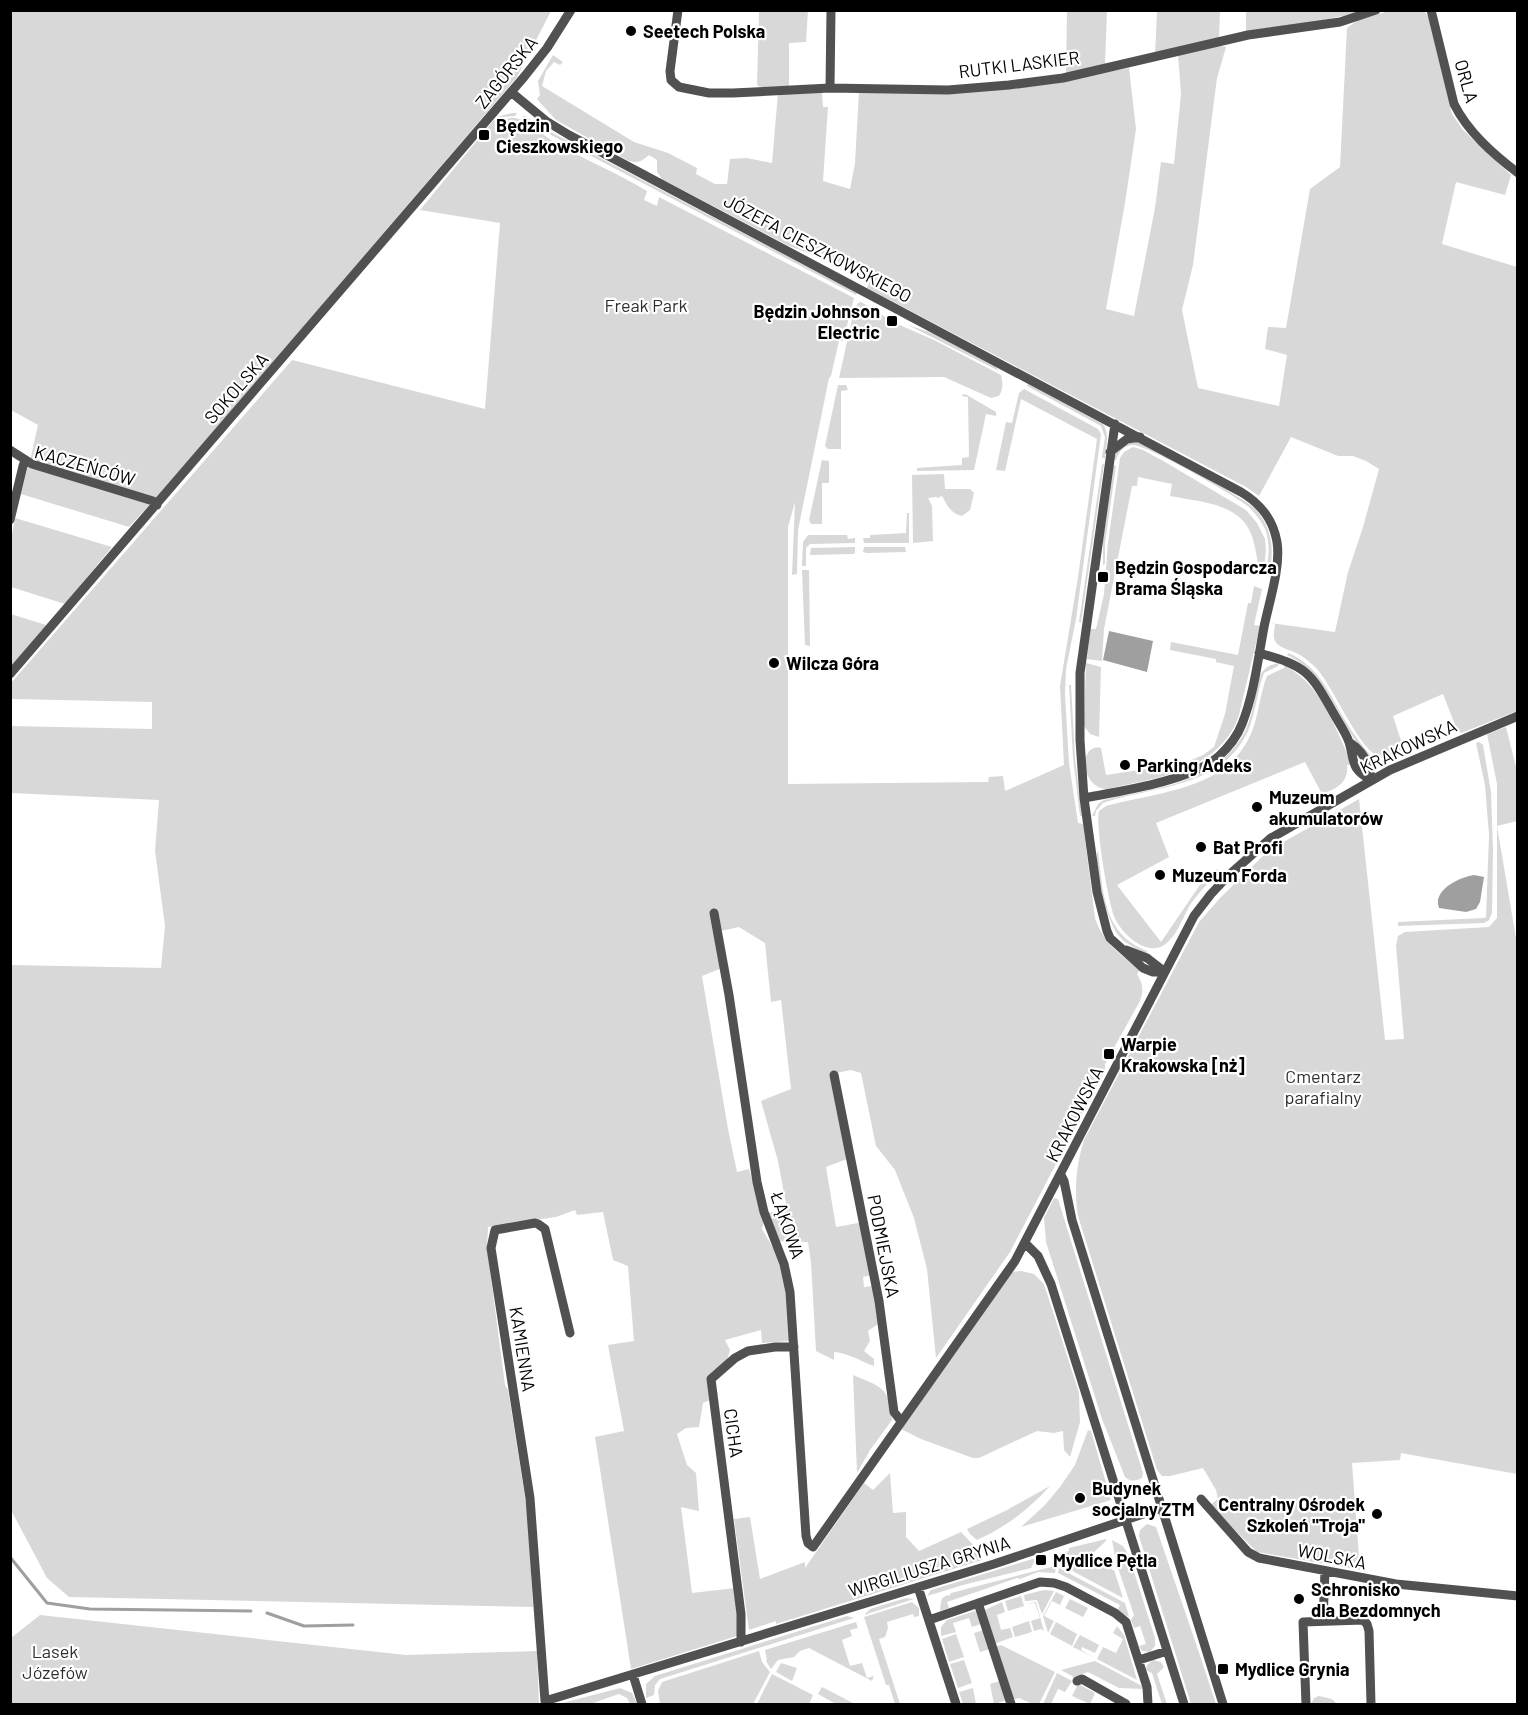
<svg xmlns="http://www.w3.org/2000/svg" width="1528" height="1715" font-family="Barlow,sans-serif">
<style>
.green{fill:#d8d8d8}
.water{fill:#9f9f9f}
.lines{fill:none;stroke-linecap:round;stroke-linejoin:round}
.stream{stroke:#9f9f9f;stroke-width:3}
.minor{stroke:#515151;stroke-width:9}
.poi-dot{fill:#000;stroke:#fff;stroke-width:2}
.labels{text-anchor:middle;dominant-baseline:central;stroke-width:4.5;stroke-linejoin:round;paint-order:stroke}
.poi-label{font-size:18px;font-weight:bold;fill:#000;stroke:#fff;text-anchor:start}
.street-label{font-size:18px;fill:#000;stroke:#fff}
.park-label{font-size:18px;fill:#2f2f2f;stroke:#fff}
</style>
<rect width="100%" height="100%" fill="#fff"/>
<path class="green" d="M10,11h541l-34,66 -361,422 -126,-38 8,-36 -27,-15z
M759,11h49l-2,31 -17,1v43l-29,1 -3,-2z
M1067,11h40l-2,53 -39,9z
M1157,11h63l-1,27 -64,17z
M1246,11h120l-52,11 -68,9z
M1389,11h35l4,5 24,98 11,16 48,45 -6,20 -49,-13 -14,62 75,23v444l-56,22 -4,-3 -14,-36 -50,22 11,34c-6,4 -13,9 -21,8 -24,-4 -49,-73 -68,-91 -5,-5 -12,-11 -19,-14 -7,-4 -20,-5 -22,-15 -1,-4 1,-10 1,-14l-5,-1 65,9 13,-60 15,-45 16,-58 -13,-8 -13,-5h-15l-47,-19 -32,59 -13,-9 -379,-199 2,-5 -31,-21 -19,-10 -3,4 -27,-10 -127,-67 -5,-7v-12l-8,-5c-8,7 -12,9 -22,5l-71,-40 -19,-21 3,-4 -2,-14 15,-26 10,7 -3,3 -6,-3 -8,9 -4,15 92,56 34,11 29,15 -1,6 19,10h12l3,-25 17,-1 25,5 6,-70h44l1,14h5l-5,74 27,8 5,-26 4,-71 186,-8 84,-16 7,61 -11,74 -19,106 28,7 21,-108 6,-46 13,2 7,-70 -3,-39 42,-9 6,1 -9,31 -24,187 -11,45 16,78 81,18 8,-51 -22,-6 3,-22 18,1 24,-139 30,-22 7,-139 11,-8z
M512,113h5l-2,3 -13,1 -7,5 2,2c6,-3 11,-7 18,-6 13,2 26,15 36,22 31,19 65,32 96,51l-3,9 13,6 2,-9 195,101 -11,43h-4l-8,35 -2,2 -31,152 -1,44 -5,1 3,-73 -7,25v257l200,-2 1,-5 14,-1 2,15 59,-26 -4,-79 18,-109 19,-138 -76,-40 -16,72 -9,-1 10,-48 6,1 7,-30 5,-4 74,40 3,5 -25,185 -10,50 -1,25 4,69 9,60 5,1 12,94c8,25 26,37 45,52l-3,4c6,10 7,16 3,27l-35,63v6l-95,182 -74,106 -9,-89 -13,-51 -19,-48 -19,-24 -15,-73 -10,-3 -20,4 16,85 -21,8 10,60 22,-4 3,1 11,51 -9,2 1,10 9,-1 5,38 -10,7 2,10 -6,10 10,8v7c-12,-4 -28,-14 -40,-14v8l-18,-9 -5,-88 -3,-21 -30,-1 -10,-28 19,-4 -9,-48 -17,-60 30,-12 -10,-89 -10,2 -6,-59 -26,-16 -23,5 6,36 -20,8 26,153 9,43 12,-3 15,51 -2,9 19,33 4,13 5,66 -28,2 -1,-13 -36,10 5,10 -4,14 -12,6 -7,7 3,23 -7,3 -4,24 -13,1 -9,6 10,31 9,8 3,38 -18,-4 11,86 43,-5 4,26 -2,22 -106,33 -36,-232 29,-6 -16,-86 26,-4 -6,-75 -15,-6 -10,-48 -26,3 -2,-5 -19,7 -68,10 -1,21 18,137 3,5 20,126 5,91 -464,-10 -22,-19 -36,-68v-545l150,3 4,-42 -10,-75 4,-51 -148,-7v-67l141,3v-27l-141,-3v-16l281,-323 193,49 15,-186 -80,-13 73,-89 7,-5z
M523,115l30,18 304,160 -1,2 -305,-160 -28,-17z
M861,302l34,21 39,17 67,35c2,8 2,15 -2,21l-8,2 -47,-21 -105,1 15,-68 4,-7z
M908,325l27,9 60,32 4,5z
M1028,384l75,40c7,11 3,22 2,34h-3l3,-21 -4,-11 -74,-40z
M838,385h8l2,5 -7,1v58h-13l-3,-3z
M963,394l4,1 29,17v4l-10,-2 -12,56 -57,1v-3l45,-3v-7l7,-1 -1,-60 -6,-1z
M1132,442l8,1c30,16 61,31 90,49 9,6 20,11 27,19 14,16 19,42 11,62l-2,1c2,-15 5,-30 -1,-45 -4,-8 -10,-16 -16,-22 -13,-11 -104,-64 -117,-62 -9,1 -13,7 -16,15h-2c2,-11 9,-15 18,-18z
M1133,447l10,3 22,12 81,48 11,13 8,16 1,12 -3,25h-6c2,-10 0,-19 -2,-28 -7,-45 -49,-45 -85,-52l2,-12 -34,-7 -1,9h-5l-28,143 -2,32 -15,-2 3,-30h6l8,-35 4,-51 12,-85 4,-6z
M822,460l7,1v22h-7v41h-11l-2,-4z
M1102,464h2l-23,159 -2,-1z
M1113,465l3,1 -11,77v21l-2,1v-25z
M28,466l123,37 -22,24 -108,-33z
M944,474l1,15h25l4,4 -4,17 -8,6c-11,-2 -15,-11 -20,-20l-4,2 -2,-1 -8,1 4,8 1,35 -20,2 -1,-68z
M907,513h2v30h-45l-1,-5h7v-3l36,-2z
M15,518l97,29 -47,57 -54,-17v-48z
M808,535h39l1,4 7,-1v5l-45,1 -4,4v18h-4l1,-24z
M855,547v6l-2,1 -43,1 1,-7z
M864,547h41l1,5 -39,1 -4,-1z
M802,570h7l1,76 -5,-1z
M1254,586l8,3 -8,36 6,1 -21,89c-18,55 -82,63 -132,74 -27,-1 -29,-46 -6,-41l5,27 40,-6 -1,-8 20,4 2,-6 17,4 19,-8 11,-8 11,-33 9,-48 -18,-4v-3l-46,-9 1,-8 67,13 10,-52h3z
M11,614l35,11 -35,41z
M1288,653c31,13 41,40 57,67 7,12 16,24 25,35l-2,2c-29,-32 -39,-83 -81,-102z
M1086,663l15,4 -2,70 -9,-3 -6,-8z
M1279,663l-1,3 -14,7c-7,18 -8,39 -16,58 -27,58 -92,54 -145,72l-7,8 -1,5h-3l6,-12 6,-4c47,-11 102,-15 133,-56 11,-14 15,-30 18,-47 2,-8 2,-19 8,-26 4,-5 10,-7 16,-8z
M1285,666c37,19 50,62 67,98l-5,1c2,17 -10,24 -25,29l-17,-32 -149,61 13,34 -52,28 44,57 45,-66 11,-7 2,2c-9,10 -19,20 -27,31 -9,13 -14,34 -28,43 -19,12 -44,-13 -50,-29 -6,-16 -19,-91 -15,-105l7,-5c50,-14 117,-15 143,-68 10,-20 10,-42 18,-62l17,-8z
M1069,685h2l4,73 7,58h-2l-7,-58z
M1506,727l11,44v50l-20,5 21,124 -1,524 -116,-21 -1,7 -48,3 8,107 -103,-18 -47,-47 8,-6 -2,-9 -13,-22 -33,8h-8l-5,-6 -79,-254c-4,-27 -2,-50 6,-76l115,-218 21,-24 48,-47 91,-52 26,241 19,-1 -8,-93 2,-10 7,-4 84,-5 8,-9v-134l-10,-50z
M1479,742l4,3 8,47 2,58 -1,63 -3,7 -5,3 -86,3v-4l86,-4 2,-1 3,-82 -4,-50 -9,-42z
M1098,850c5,42 5,84 49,101v2c-10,-4 -20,-8 -28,-17 -11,-12 -27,-71 -21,-86z
M1054,1198l4,1 85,274 -1,5c-5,3 -12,4 -17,-1l-23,-58 -56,-177 -2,-24z
M1021,1271l13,3 10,10 35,109 1,29 -10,35 -6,-7 -1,-19 -9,2 -17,-2 -58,27h-6l-52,-19 -20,-10 111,-157z
M853,1375c30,13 35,11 39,45l-22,30 -13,23z
M1088,1430l3,1 20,69 -90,27 24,-22 15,-18 15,-22z
M890,1473l3,40 13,-1v25l13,14 42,-19 21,22v6l-206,64v-3l-27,9 -15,-111 16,-2 10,62 45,-17v6l59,-85 9,7z
M1050,1486c-22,24 -44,41 -73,54l-7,-6 -3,-5 40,-19z
M1147,1524l9,3c20,59 41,118 60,177h-25l-52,-168 1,-6z
M1106,1539v2l-13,12 -36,9 -1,-7 13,-4v-3z
M1112,1540l11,6 6,10 26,82v8l-5,6 -8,-1 -3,-5 7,-2 -6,-18 -6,2 -3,-8 3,-5 -18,-53z
M1098,1557h7l5,4 2,9h2l9,28 -58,-31z
M1036,1558l-5,10 -68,17 -36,11 4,-6z
M1051,1567h5l-1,6 -17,-1 -18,7 -3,-1 -70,24 2,6 -9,3c1,-8 0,-14 8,-16l1,1 2,-3z
M1059,1568l66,35 4,14 -12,-6 3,-6 -62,-32z
M1044,1590l10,1 -12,23 -5,-14 -12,1 -1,-6z
M1056,1592l8,4 -4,9 -8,-4 -8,15 10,5 -6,12 -5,-17z
M1021,1596l3,10 -16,5 -3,-10z
M906,1598l8,1 -50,16 6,-6z
M1070,1599l18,9 -5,9 -18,-9z
M912,1602l7,6v8l-5,1 -1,-3 -26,8 1,6 -3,9 -6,2 21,65h-5l-6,-19h-3l-22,-68z
M1002,1602l3,10 -8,3 4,15 9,-2 3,9 -19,7 -9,-34z
M1036,1602l8,29 -3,-2 -7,2 -3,-10 9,-3 -5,-15 -9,1z
M975,1611l6,13 -9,3 -3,-9 -16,5 3,9 -15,4v-9l6,-7z
M40,1615l366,40 131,-4 2,53h-528v-66z
M847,1616l7,2 -194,61 -5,6 -1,10 -8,3v-14l9,-8z
M1029,1621l3,11 -17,5 -3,-10z
M856,1622l2,6 -8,2 2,6 -10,4 8,26 12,-3 5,15 7,-2 -2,5 -63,-33 -9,3 -6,6 -16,3 -7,9 -5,-8 1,-1 -2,-10z
M1056,1622l21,12 -5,12 -22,-12z
M1117,1626l7,9 13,45 -40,-21 6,-12 13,6 7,-14 -10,-6z
M984,1630l6,19 -10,3 -6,-19z
M956,1634l8,23 -15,5 -7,-23z
M1080,1635l19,10 -4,8 -13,-6 -1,3 12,7 -20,-10z
M1001,1645l54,27 -16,32h-6l-14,-6 -7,2 -18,-53z
M759,1651l3,11 8,10 -17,32h-93l-2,-13 4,-9z
M964,1660l8,23 -14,5 -8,-24z
M1153,1660l8,2 3,5 -7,7 10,30h-5l-10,-31 -6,-3 1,-5z
M1095,1661l49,26v2l-25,-1 -31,-16 -14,5 -13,-7z
M781,1663l16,5 -5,13 -16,-9z
M1057,1673l15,8 -7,11 -7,-3 -7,15h-8z
M772,1674l41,21 -4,9h-52z
M1000,1681l7,19 -13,4 -4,-20z
M1078,1684l17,9 -5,11 -18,-8z
M822,1687l33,17h-19l-18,-10z
M620,1688l12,5 5,11h-7l-3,-6 -8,-4 -26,9v1h-34z
M973,1688l3,16h-13l-4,-12z
M1319,1696l13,3 5,5h-26l3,-6z"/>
<path class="water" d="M1109,631l44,10 -6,31 -44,-12z
M1474,875l10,2 -4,25 -4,7 -10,3 -27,-4c-7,-18 21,-31 35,-33z"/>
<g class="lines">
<path class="stream" d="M10,1557l37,46 43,6 161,2
M267,1613l37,13 49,-1"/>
<path class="minor" d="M678,10l-8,61 1,9 8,7 30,6h24l97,-5 118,2 61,-5 54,-7 185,-43 92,-13 36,-12
M1431,10l23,94c14,28 39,50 64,69
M830,88l1,-78
M511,92l35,29 23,14 672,357c20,12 32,27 36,50 4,25 -8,60 -13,85 -6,32 -10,67 -22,97 -5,13 -14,24 -24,33 -28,24 -97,34 -134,41
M1115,424l-35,249v67l4,58 13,94 10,39 3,7 33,30 10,4h12
M10,450l22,14 121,37 4,4
M1110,452l17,-13 13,-2
M10,520l13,-54 2,-5
M1259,653c47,13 51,18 75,61 5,9 12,19 15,28 6,20 1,26 22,38
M10,674l514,-597 23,-29 24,-38
M1349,742c14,9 21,22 22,38
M714,913l15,82 28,187 7,30 20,52 6,28 16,244 2,7 5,4 202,-286 179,-345 17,-22 18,-19 42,-37 119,-68 128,-54
M1126,950l21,8 18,14
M834,1075l45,226 15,111 7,9
M1061,1175l3,6 8,39 151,484
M1025,1243l13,13 13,28 133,420
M570,1333l-25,-104 -7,-5 -3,-1 -40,7 -4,18 39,250 15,203 449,-137 167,-56
M1201,1499l39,44 8,9 11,6 137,26 122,12
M918,1587l38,117
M978,1603l33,101
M929,1620l111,-38 14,1 12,4 49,26 11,9 21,65 1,17
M1323,1621l2,-50
M741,1642v-28l-30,-235 24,-21 13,-7 27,-4h19
M1139,1660l28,-9
M633,1675l9,29
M1077,1681l5,-2 44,25
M1306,1704l-3,-82 60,-2 4,4 2,7 2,73"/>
</g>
<g class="poi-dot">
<circle cx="631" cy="31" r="6"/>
<rect x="478" y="129" width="12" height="12" rx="3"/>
<rect x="886" y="315" width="12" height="12" rx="3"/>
<rect x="1097" y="571" width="12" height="12" rx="3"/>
<circle cx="774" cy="663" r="6"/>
<circle cx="1125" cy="765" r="6"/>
<circle cx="1257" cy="807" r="6"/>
<circle cx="1201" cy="847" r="6"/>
<circle cx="1160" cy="875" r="6"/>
<rect x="1103" y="1048" width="12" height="12" rx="3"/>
<circle cx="1080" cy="1498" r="6"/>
<circle cx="1377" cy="1514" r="6"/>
<rect x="1035" y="1554" width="12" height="12" rx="3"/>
<circle cx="1299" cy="1599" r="6"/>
<rect x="1217" y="1663" width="12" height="12" rx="3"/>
</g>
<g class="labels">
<g class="poi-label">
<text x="643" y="31">Seetech Polska</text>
<text x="496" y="125">Będzin<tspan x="496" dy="21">Cieszkowskiego</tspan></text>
<text x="880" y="311" text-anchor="end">Będzin Johnson<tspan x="880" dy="21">Electric</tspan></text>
<text x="1115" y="567">Będzin Gospodarcza<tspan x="1115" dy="21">Brama Śląska</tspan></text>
<text x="786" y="663">Wilcza Góra</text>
<text x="1137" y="765">Parking Adeks</text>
<text x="1269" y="797">Muzeum<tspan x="1269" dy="21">akumulatorów</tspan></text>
<text x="1213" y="847">Bat Profi</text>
<text x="1172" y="875">Muzeum Forda</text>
<text x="1121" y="1044">Warpie<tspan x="1121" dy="21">Krakowska [nż]</tspan></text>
<text x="1092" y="1488">Budynek<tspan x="1092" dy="21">socjalny ZTM</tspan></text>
<text x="1365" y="1504" text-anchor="end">Centralny Ośrodek<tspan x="1365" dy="21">Szkoleń "Troja"</tspan></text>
<text x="1053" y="1560">Mydlice Pętla</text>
<text x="1311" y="1589">Schronisko<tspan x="1311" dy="21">dla Bezdomnych</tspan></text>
<text x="1235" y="1669">Mydlice Grynia</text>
</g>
<g class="street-label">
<text transform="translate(1019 64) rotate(-7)">RUTKI LASKIER</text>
<text transform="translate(506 72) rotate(-51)">ZAGÓRSKA</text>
<text transform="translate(1467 81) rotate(74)">ORLA</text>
<text transform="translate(818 248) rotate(28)">JÓZEFA CIESZKOWSKIEGO</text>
<text transform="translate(236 388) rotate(-49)">SOKOLSKA</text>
<text transform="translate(85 465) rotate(16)">KACZEŃCÓW</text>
<text transform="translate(1408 746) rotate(-25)">KRAKOWSKA</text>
<text transform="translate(1074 1114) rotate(-63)">KRAKOWSKA</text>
<text transform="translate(788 1225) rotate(71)">ŁĄKOWA</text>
<text transform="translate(884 1246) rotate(79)">PODMIEJSKA</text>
<text transform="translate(523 1349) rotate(81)">KAMIENNA</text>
<text transform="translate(734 1433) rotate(82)">CICHA</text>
<text transform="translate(1332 1556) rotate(11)">WOLSKA</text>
<text transform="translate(929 1566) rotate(-17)">WIRGILIUSZA GRYNIA</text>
</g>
<g class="park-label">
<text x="646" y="305">Freak Park</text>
<text x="1323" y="1076">Cmentarz<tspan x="1323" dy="21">parafialny</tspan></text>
<text x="55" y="1651">Lasek<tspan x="55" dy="21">Józefów</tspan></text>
</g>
</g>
<rect width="1528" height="1715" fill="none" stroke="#000000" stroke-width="24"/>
</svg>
